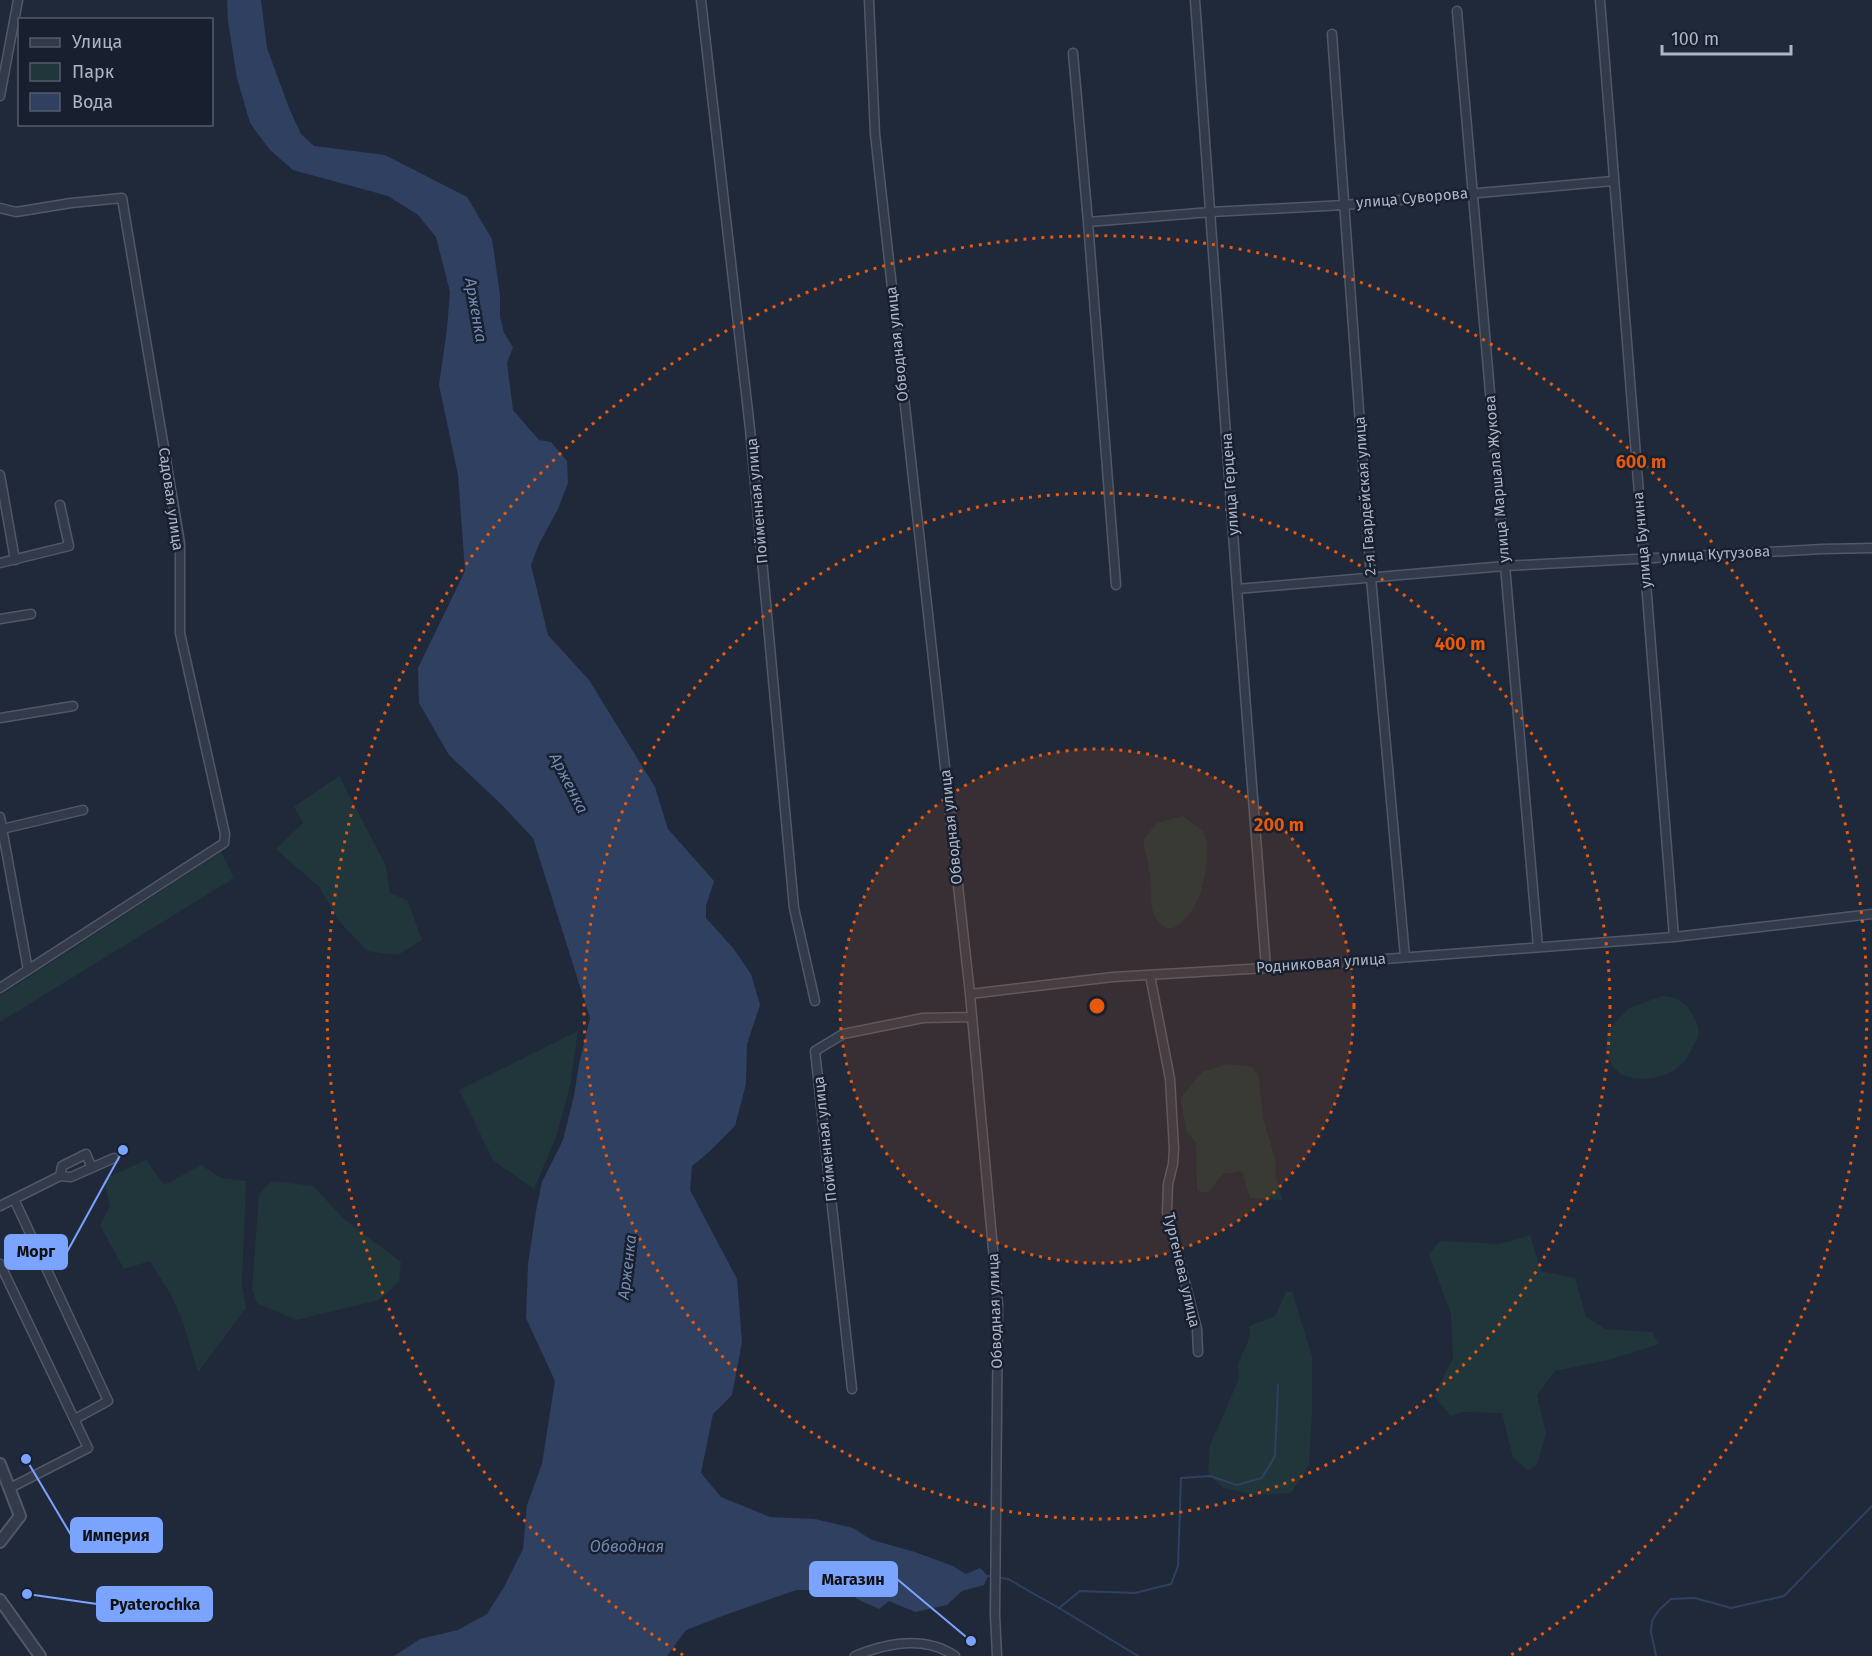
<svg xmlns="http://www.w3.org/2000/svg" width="1872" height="1656" font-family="'Fira Sans',sans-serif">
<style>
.green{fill:#21363b}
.water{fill:#2f4061}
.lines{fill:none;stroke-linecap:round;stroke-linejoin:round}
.stream{stroke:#2f4061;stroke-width:2}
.minor-casing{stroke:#505868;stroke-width:11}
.tertiary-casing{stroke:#505868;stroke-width:14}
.minor{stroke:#333b4b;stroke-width:8}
.tertiary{stroke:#333b4b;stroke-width:10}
.ring{fill:none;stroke:#e8590c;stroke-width:3;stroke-dasharray:3 6}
.labels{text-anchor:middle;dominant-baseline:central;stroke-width:5;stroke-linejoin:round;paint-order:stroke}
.street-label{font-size:15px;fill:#adb5c7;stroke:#18202f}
.water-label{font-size:16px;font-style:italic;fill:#7389b2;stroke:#18202f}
.centre{fill:#e8590c;stroke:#18202f;stroke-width:3}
.ring-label{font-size:18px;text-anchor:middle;font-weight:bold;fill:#e8590c;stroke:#18202f;stroke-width:5;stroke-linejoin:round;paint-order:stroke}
.leader{fill:none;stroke:#7aa4ff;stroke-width:2}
.callout-dot{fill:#7aa4ff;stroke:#18202f;stroke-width:2}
.callout{fill:#7aa4ff;stroke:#7aa4ff;stroke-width:2}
.callout-label{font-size:16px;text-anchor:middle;font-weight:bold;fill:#111}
</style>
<rect width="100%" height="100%" fill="#1f293a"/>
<path class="green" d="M339,776l47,90 4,27 18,8 14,39 -24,15 -31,-4 -28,-30 -19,-33 -44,-39 27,-26 -9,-16z
M1183,816l21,16c6,18 2,41 -3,59 -5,17 -29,56 -45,27 -7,-11 -4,-24 -5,-36 -2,-14 -5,-28 -8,-42l14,-17z
M221,852l13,26 -234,144v-26z
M1662,996c12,0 25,6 30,18 2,4 5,8 6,13 2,8 -2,14 -6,21 -3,5 -6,12 -10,16 -17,18 -63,23 -73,-5 -4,-8 -2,-18 -2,-28l22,-23z
M578,1031l-8,55 -14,51 -22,52 -41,-29 -34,-70z
M1227,1064l26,3 6,11 4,40 13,44 -1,10 7,28 -32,-2 -8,-27 -19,3 -15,19 -11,-2 -1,-48 -10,-12 -5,-30 1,-5 20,-24z
M146,1160l18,25 37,-20 20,13 25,3 -4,103 4,24 -48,64 -15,-50 -12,-27 -21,-34 -26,8 -24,-44 10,-18 -6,-28z
M273,1181l40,5 32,34 56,42 -2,20 -20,18 -83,20 -39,-17 -5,-13 7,-95 8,-10z
M1530,1235l11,36 34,7 11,39 19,12 47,3 7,12 -51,16 -53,11 -18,24 9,39 -9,31 -9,5 -15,-12 -11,-45 -41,-1 -10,4 -17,-20 19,-38 -2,-44 -22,-60 11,-13 59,3z
M1286,1292h6l20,64v54l-3,55 -18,28 -36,2 -31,-7 -14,-12 -2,-8 2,-23 29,-66 -1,-15 10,-23 2,-10 -1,-5 26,-10z"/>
<path class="water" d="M227,0h34l6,48 22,60 12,26 13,12 71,9 82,42 25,42 8,56v21l4,17 9,14 -6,16 6,47 26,30 12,2 16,19 1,22 -10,26 -19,35 -8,21 17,70 41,45 66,107 13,42 46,52 -8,25v12l27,30 18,26 9,31 -13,39 -1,40 -11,42 -26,26 -17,14 -2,24 47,89 5,63 -10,53 -19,19 -12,59 20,24 49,20 45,2 38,9 19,12 43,12 38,14 13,8 14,-6 8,8 -4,9 -22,6 -15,14 -32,7 -26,-11 -10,8 -22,-10 -10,-9h-51l-71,25 -39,15 -19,26h-273l26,-17 38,-9 29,-16 17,-27 19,-38 4,-44 15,-41 13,-83 -29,-63 2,-54 8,-53 6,-29 21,-42 11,-44 5,-32 11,-46 -57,-180 -32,-34 -52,-49 -30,-52 -1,-35 47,-97 -7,-96 -19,-90 8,-56 3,-37 -14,-55 -18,-22 -30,-19 -95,-26 -23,-20 -20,-27 -13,-45 -9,-57z"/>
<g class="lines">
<path class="stream" d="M988,1576l20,3 51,29 79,48
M1059,1608l21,-17 55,2 36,-9 7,-18 3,-88 29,-2 27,9 25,-7 13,-22 3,-71
M1656,1656l-5,-24 1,-11 7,-11 12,-11 24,-1 36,10 53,-12 88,-90"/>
<g class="minor-casing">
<path id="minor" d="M701,0l49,429 44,479 21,93
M869,0l6,134 95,860 28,311 -3,310 2,41
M1195,0l42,589 29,379
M1600,0l74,937
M1457,11l81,936
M1332,34l39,544 34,379
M1073,53l15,169 123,-10 133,-7 269,-24
M0,96l18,-96
M0,208l16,4 55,-9 51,-5 58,345v90l45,201 -1,9 -224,145
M1088,222l28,363
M0,475l15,85
M0,563l69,-17 -9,-41
M1237,589l268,-23 318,-17 49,-1
M0,619l31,-5
M0,718l73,-12
M0,817l28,153
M2,829l81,-19
M1150,975l20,104 4,70 -1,15 -5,20 -1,28 30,117 1,23
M970,994l143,-17 153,-9 408,-31 198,-23
M60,1176l2,-10 24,-12 6,14
M14,1199l46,-23 11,1 43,-19
M0,1206l14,-7 94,202 -33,18
M0,1264l88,184 -78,40
M852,1389l-37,-338 28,-17 80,-16 49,-1
M855,1656c32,-13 69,-21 100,0"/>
</g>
<g class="tertiary-casing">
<path id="tertiary" d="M0,1464l20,52 -20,26
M0,1600l40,56"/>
</g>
<use href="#minor" class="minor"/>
<use href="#tertiary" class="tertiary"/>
</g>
<circle cx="1097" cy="1006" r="257" fill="#e8590c" fill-opacity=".12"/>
<g class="ring">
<circle cx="1097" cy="1006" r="257"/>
<circle cx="1097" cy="1006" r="513"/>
<path d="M683 1655A770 770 0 1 1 1511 1655"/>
</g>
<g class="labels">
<g class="street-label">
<text transform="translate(1412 198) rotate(-5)">улица Суворова</text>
<text transform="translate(897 344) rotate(-96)">Обводная улица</text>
<text transform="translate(1497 479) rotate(-95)">улица Маршала Жукова</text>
<text transform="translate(1230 484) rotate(-94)">улица Герцена</text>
<text transform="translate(1365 496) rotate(-94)">2-я Гвардейская улица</text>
<text transform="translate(171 499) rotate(82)">Садовая улица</text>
<text transform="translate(757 501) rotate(-95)">Пойменная улица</text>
<text transform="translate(1642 540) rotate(-95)">улица Бунина</text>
<text transform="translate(1716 554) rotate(-3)">улица Кутузова</text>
<text transform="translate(951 827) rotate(-96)">Обводная улица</text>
<text transform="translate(1321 963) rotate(-4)">Родниковая улица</text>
<text transform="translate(825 1139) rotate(-96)">Пойменная улица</text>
<text transform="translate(1182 1270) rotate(77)">Тургенева улица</text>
<text transform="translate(995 1311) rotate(-92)">Обводная улица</text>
</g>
<g class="water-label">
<text transform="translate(476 310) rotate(80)">Арженка</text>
<text transform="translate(569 783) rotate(63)">Арженка</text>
<text transform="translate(627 1267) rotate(-83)">Арженка</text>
<text x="627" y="1546">Обводная</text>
</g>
</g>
<circle cx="1097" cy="1006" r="9" class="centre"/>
<g class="ring-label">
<text x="1641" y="468">600 m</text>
<text x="1460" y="650">400 m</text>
<text x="1279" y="831">200 m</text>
</g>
<path class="leader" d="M123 1150L67 1252M26 1459L71 1535M971 1641L897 1579M27 1594L97 1604"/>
<g class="callout-dot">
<circle cx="123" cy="1150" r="6"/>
<circle cx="26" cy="1459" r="6"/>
<circle cx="971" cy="1641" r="6"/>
<circle cx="27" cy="1594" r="6"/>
</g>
<g class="callout">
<rect x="5" y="1235" width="62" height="34" rx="6"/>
<rect x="71" y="1518" width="91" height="34" rx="6"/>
<rect x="810" y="1562" width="87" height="34" rx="6"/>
<rect x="97" y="1587" width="115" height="34" rx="6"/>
</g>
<g class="callout-label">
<text x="36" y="1257">Морг</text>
<text x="116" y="1541">Империя</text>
<text x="853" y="1585">Магазин</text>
<text x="155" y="1610">Pyaterochka</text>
</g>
<rect x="18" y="18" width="195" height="108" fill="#18202f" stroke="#545c6c" stroke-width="1.5"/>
<rect x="30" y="38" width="30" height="9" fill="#333b4b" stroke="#545c6c" stroke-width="1.5"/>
<text x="72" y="48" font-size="18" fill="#adb5c7">Улица</text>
<rect x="30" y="63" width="30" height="18" fill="#21363b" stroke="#545c6c" stroke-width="1.5"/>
<text x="72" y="78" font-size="18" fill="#adb5c7">Парк</text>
<rect x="30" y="93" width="30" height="18" fill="#2f4061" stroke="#545c6c" stroke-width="1.5"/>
<text x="72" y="108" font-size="18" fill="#adb5c7">Вода</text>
<path d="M1662 45v9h129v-9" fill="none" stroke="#adb5c7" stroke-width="3"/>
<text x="1671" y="45" font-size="18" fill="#adb5c7" stroke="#18202f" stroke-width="4.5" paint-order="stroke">100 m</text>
</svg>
